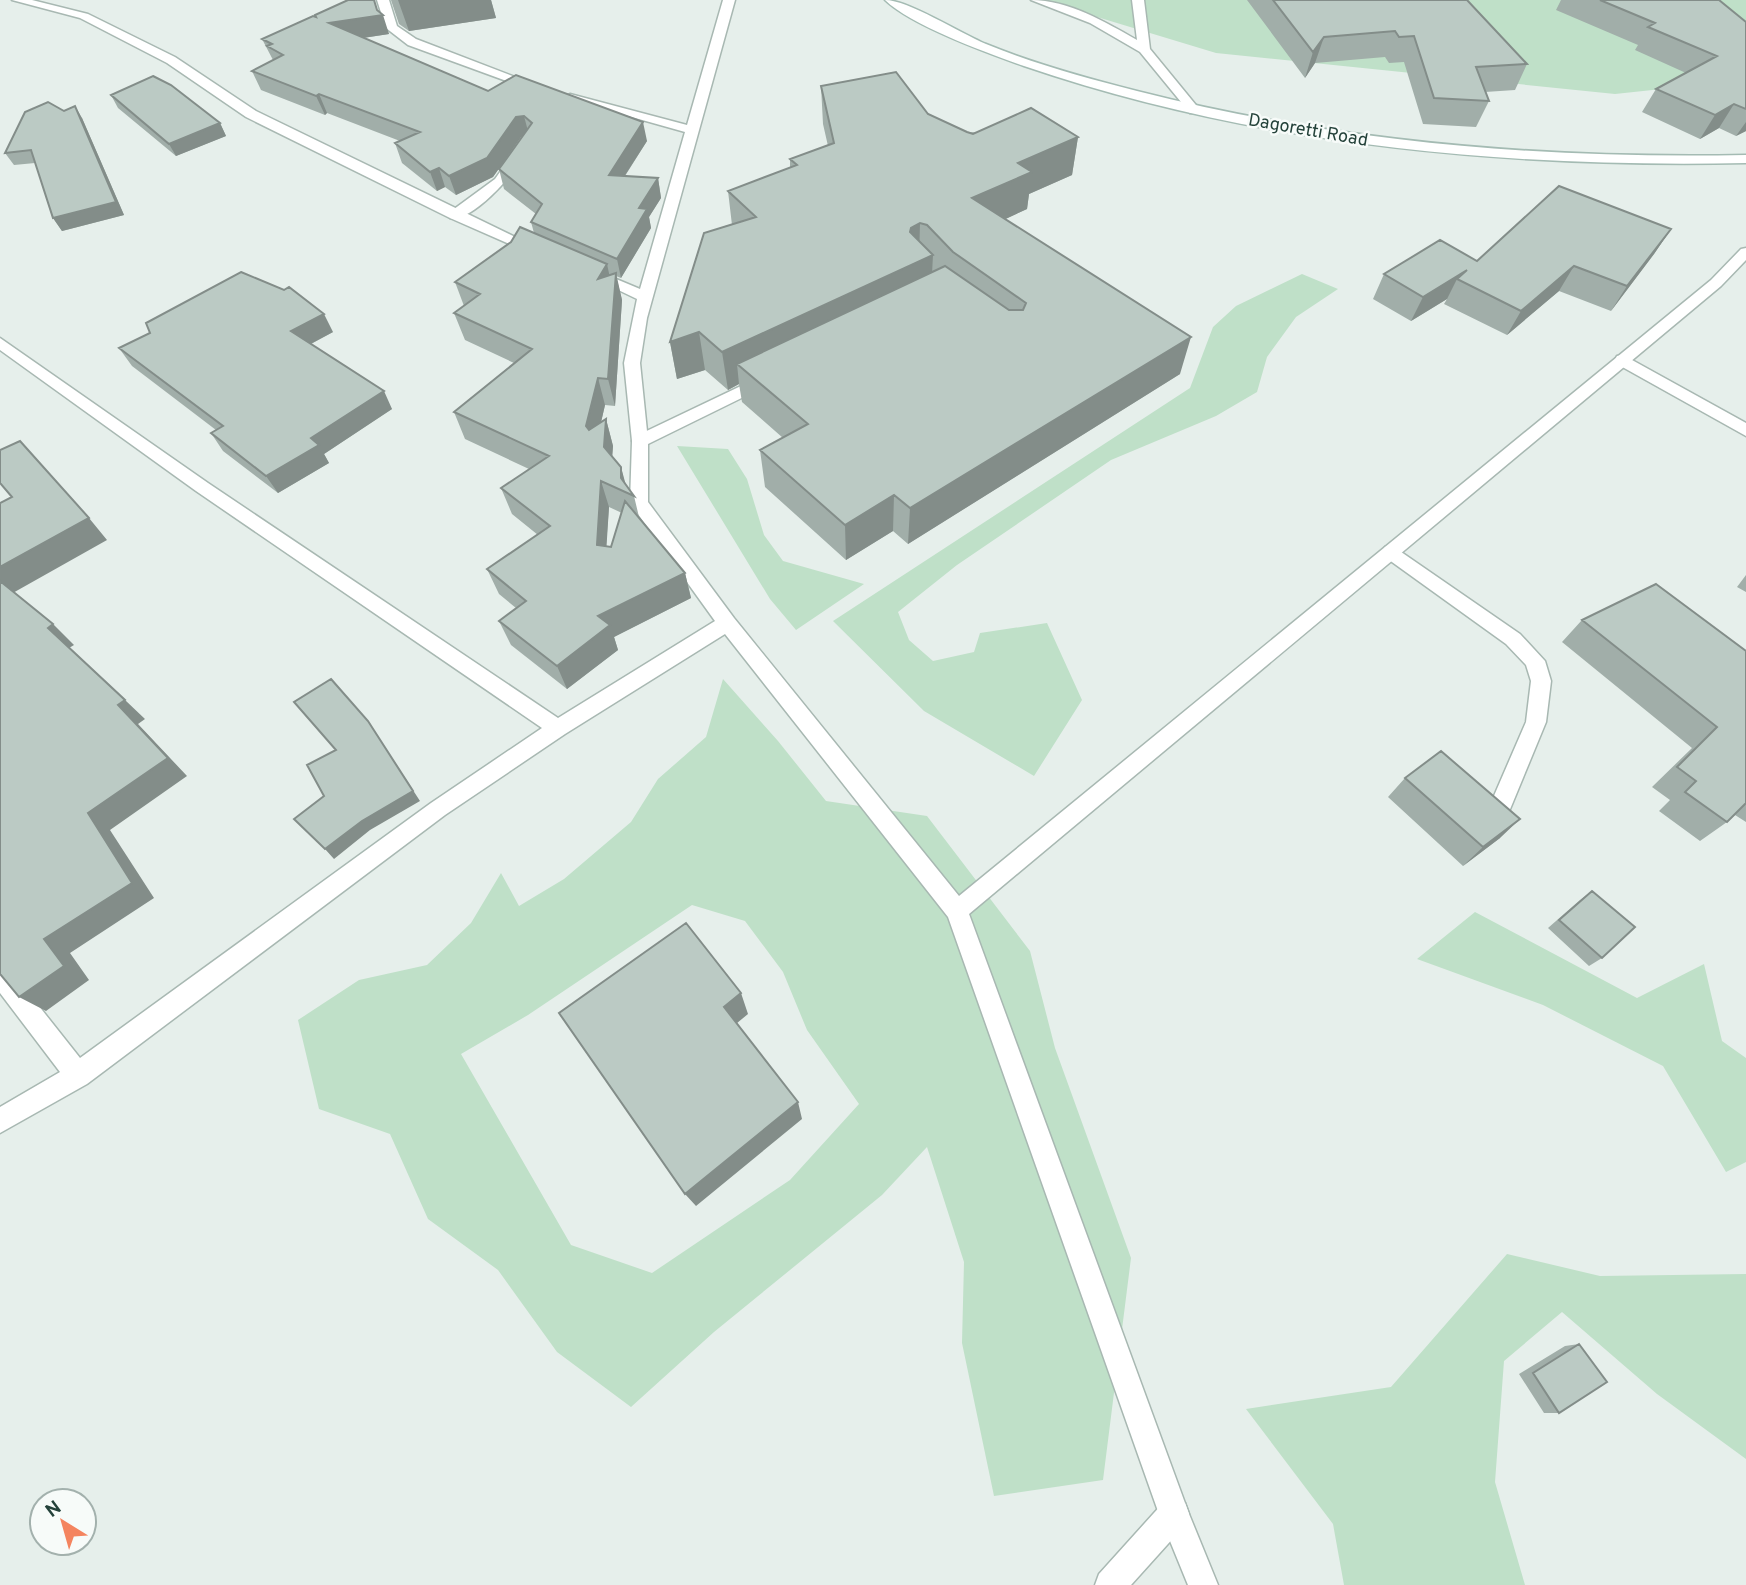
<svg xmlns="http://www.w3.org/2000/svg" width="1746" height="1585" font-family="Overpass,sans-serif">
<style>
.green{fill:#bfe0c8;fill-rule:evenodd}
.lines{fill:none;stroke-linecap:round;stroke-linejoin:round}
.service-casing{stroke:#a8b8b2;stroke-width:3}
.minor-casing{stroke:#a8b8b2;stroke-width:3}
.secondary-casing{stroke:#a4bbb3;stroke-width:3}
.service{fill:#fff;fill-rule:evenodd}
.minor{fill:#fff;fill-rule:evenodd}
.secondary{fill:#fff;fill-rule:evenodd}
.wall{fill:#a1aea9;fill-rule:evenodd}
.shaded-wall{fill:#838d89}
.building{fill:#bbcac4;stroke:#838d89;stroke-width:2}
.labels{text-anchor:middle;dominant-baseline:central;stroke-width:5;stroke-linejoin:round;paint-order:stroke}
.far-street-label{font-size:18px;fill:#24423a;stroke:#f7fbf9}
</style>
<rect width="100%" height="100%" fill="#e6efeb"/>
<path class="green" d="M1041,0h705v80l-131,14 -399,-41z
M1302,274l36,15 -42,28 -29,40 -10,35 -41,24 -105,44 -154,105 -59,47 11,28 24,21 41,-9 6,-19 67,-10 35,77 -48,76 -110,-65 -91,-90 357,-233 23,-61 23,-21z
M677,446l51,3 19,30 17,56 19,26 81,23 -68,46 -26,-31z
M723,679l55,62 48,60 101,15 103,135 25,97 76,210 -28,222 -109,16 -32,-153 2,-81 -37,-115 -45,48 -168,137 -83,75 -74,-55 -59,-82 -70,-51 -38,-85 -71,-25 -21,-89 61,-40 68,-15 44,-42 30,-50 18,33 45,-27 67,-57 27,-43 48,-42zM692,905l53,16 38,51 24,58 52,74 -69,76 -138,93 -81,-28 -110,-191 67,-39z
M1475,912l162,86 67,-34 18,77 24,17v104l-20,10 -63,-106 -120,-61 -126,-46z
M1507,1254l93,22 146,-2v185l-89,-65 -95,-82 -58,49 -9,121 30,103h-181l-11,-61 -87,-115 145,-22z"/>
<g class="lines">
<g class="service-casing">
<path id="service" d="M1031,0c38,0 74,22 106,40l-5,-40h12l6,49 50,61 -2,3h-8l-50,-61 -50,-29z
M517,154l7,4c-12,17 -51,64 -74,60v-6l45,-33 17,-24z
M1623,355l123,68v13l-129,-72 -2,-4 2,-4z
M766,374l8,5 -2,4 -126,62h-12l-2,-4 2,-4z
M1391,545l129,89 25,27 6,20 -5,41 -40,97 -8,2 -8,-2 -3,-7 39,-90 5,-41 -5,-16 -20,-21 -121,-87 -3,-5 3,-5z
M1174,1499l11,4 4,11 -4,11 -54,60h-36l4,-11 64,-71z"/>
</g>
<g class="minor-casing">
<path id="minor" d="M12,0h20l56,14 87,43 81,54 288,140 -7,4 -5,-1 -82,-36 -204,-101 -79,-54 -87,-45z
M377,0h12l8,26 19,13 125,48 -2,3h-8l-123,-45 -22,-17z
M723,0h12l-88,318 -7,45 8,78v61l86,116 225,278 752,-616 30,-31 5,-1v12l-25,26 -752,628 220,600 29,71h-30l-29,-71 -211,-597 -223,-283 -160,100 -120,81 -358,269 -87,49v-26l60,-35 -60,-79v-29l8,3 72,91 351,-255 111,-75 -346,-237 -196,-141v-12l208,145 350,235 157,-97 -85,-118 2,-62 -8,-78 13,-64 -52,-25 7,-4 5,1 43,18 45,-157 -121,-34 6,-4 117,31z"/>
</g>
<g class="secondary-casing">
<path id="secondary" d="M885,0c23,0 75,33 101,44 49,20 100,34 151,47 200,51 403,68 609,64v8c-243,5 -491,-18 -722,-97 -37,-13 -112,-40 -139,-66z"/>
</g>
<use href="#service" class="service"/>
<use href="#minor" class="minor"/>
<use href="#secondary" class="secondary"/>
</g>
<path class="wall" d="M391,0h100l5,18 -87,13 -10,-7z
M1247,0h220l60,64 -12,26 -30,2 4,9 -13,26 -53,-3 -19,-62 -15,1 -4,-6 -70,6 -10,15z
M1561,0h158l27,22v109l-10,5 -17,-8 -19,11 -58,-27 14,-23 30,-16 -51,-23 3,-5 -82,-35z
M378,11l11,23 -26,4 125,53 159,50 -22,35 33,2 3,20 -12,19 2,11 -30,50 -5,-2 6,24 -7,106 -10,-1 -4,17 5,-3 7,27 -1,11 9,10 4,18 9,11 5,21 46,56 6,25 -77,39 4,13 -51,39 -56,-44 -12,-24 17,-13 -17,-14 -12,-25 51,-34 -26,-21 -11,-26 28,-19 -64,-30 -11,-27 60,-49 -49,-23 -11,-27 10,-7 -9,-24 79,-49 -3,-11 5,-8 -32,-25 -5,-20 24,-33 -2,1 -28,40 -37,18 -11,-8 -8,4 -35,-28 -7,-20 5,-2 -73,-28 -2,2 -64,-25 -9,-19 21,-11 -11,-21 54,-22zM609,507l13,6 -11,34 -5,-1z
M821,86l107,28 39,18 111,5 -6,38 -43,19 -2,15 -22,10 175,155 -272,170 -15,-13 -47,29 -81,-73 -5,-37 23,-12 -41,-36 -3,-18 -11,6 -23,-20 -28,9 -7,-37 62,-117 -4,-34 62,-23v-9l38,-13 -5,-22z
M111,95l109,28 6,13 -50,20 -58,-48z
M64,111l18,7 42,97 -62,16 -9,-13 -18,-55 -21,2 -9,-12z
M1671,229l-17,25 -43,57 -52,-20 -52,44 -63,-31 3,-5 -36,22 -38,-22 11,-25 93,-13z
M333,332l-22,12 81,65 -68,45 5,9 -51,30 -55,-42 -12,-18 5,-3 -84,-64 -13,-18 31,-15z
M1746,575v17l-9,-5z
M1582,620l164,31v171l-11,-7 -8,7 -27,19 -41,-30 11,-11 -18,-13 40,-39 -130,-106z
M1405,778l95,60 -37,28 -75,-69z
M1592,891l10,67 -13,8 -41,-38 32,-28z
M1579,1344l-20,69h-15l-25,-39 46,-28z"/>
<path class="shaded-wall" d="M398,0h93l5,18 -87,13z
M383,15l6,19 -53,8 -7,-19z
M1324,37l-9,26 -10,15 8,-26z
M319,94l8,19 -2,2 -9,-19z
M1734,104l-15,24 -19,11 15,-24z
M75,106l7,12 42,97 -62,16 -9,-13z
M524,116l5,19 -8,2 -28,40 -37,18 -7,-19 67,-59z
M643,122l4,19 -34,53 -4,-19z
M1746,122v9l-10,5z
M220,123l6,13 -50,20 -7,-12z
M1078,137l-6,38 -43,19 -2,15 -58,27 3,-38 46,-35z
M439,168l6,19 -8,4 -7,-19z
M658,178l3,20 -12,19 2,11 -30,50 -4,-19 22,-51z
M920,223l-1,38 14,-6 -2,38 -194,71 2,20 -11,6 -6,-38 189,-124z
M1671,229l-17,25 -43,57 16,-25z
M607,264l6,28 -15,-13z
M1574,266l-15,25 -52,44 14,-24z
M1467,270l-10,9 -10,20 -36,22 12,-24z
M616,273l6,27 -7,106 -7,-27z
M324,314l9,18 -32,17 -10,-18z
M699,332l6,38 -28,9 -7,-37z
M1191,337l-11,37 -272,170 2,-36z
M598,378l7,27 -11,48 -8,-27z
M384,391l8,18 -68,45 5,9 -51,30 -12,-17 45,-38z
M606,419l7,27 -2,27 -7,-26z
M621,467l7,26 -7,-15z
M601,481l8,26 -4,63 -8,-25z
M894,495l-1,36 -47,29 -1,-35z
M89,518l18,22 -96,54 -11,-11v-16z
M685,573l6,25 -77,39 4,13 -51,39 -10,-23 41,-50z
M53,624l21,21 -5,3 -21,-20z
M125,700l20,19 -7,5 49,52 -77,54 44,68 -84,55 19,27 -43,31 -27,-14 25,-58 44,-126 30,-108z
M368,721l52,80 -50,29 -36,29 -9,-10z
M1520,819l-20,19 -37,28 20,-19z
M741,993l7,21 -17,14 -7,-21z
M798,1102l4,17 -106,87 -11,-12z"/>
<path class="building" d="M348,0h26l3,10 6,5 -54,8 159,68 28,-16 127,47 -34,53 49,3 -19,30 8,1 -30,50 -86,-37 11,-18 -43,-35 33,-46 -8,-7 -8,1 -29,41 -38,18 -10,-8 -9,4 -35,-29 25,-11 -101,-38 -3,2 -64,-25 31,-16 -16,-9 5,-2 -10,-5 51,-23 3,1 -1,-2z
M1273,0h194l60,64 -51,3 13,34 -55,-3 -20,-62 -15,1 -4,-6 -71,6 -11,15z
M1600,0h119l27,22v87l-12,-5 -19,11 -59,-26 61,-33 -69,-29 7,-4z
M896,72l32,42 39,18 6,2 58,-26 47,29 -60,26 14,9 -60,26 219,139 -281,171 -16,-13 -49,30 -85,-75 48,-26 -71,-60 208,-98 64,44h14l3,-7 -73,-51 -26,-27 -7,-2 -9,5 -1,4 23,23 -211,97 -23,-20 -29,10 34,-109 52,-16 -28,-26 69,-26 -7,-6 44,-16 -13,-57z
M153,76l18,9 49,38 -51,21 -58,-49z
M48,102l16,9 11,-5 41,96 -63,16 -22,-68 -26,3 20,-41z
M1559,186l112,43 -44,57 -53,-20 -53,45 -64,-32 10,-9 -44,27 -39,-23 56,-34 37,21z
M520,227l87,37 -9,15 18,-6 -8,106 -10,-1 -12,48 3,4 17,-11 -2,28 17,20v11l13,18 -33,-15 -4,64 14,2 14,-46 60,72 -87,43 12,9 -53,41 -58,-45 27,-20 -39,-32 63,-43 -49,-38 48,-32 -95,-44 78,-63 -78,-36 26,-19 -25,-12 56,-40z
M241,272l43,18 5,-3 35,27 -33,17 93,60 -73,47 8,7 -53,31 -55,-43 12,-7 -104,-78 31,-15 -4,-10z
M20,441l69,77 -89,49v-64l12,-6 -12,-14v-33z
M0,581l53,43 -5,4 77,72 -7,5 50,53 -80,55 44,70 -88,56 20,27 -45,31 -19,-23z
M1656,584l90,67v152l-19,19 -42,-30 11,-11 -19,-14 40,-40 -135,-107z
M331,679l37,42 45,70 -51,30 -37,28 -31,-30 30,-23 -17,-31 29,-15 -42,-48z
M1441,751l79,68 -37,28 -78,-69z
M1592,891l43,36 -33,31 -43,-38z
M686,923l55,70 -17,14 74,95 -113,92 -126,-181z
M1579,1344l28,38 -48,31 -26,-40z"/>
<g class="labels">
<g class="far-street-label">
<text transform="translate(1308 131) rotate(10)">Dagoretti Road</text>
</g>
</g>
<g transform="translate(63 1522) rotate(323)"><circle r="33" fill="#f7fbf9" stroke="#a3b1ad" stroke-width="2"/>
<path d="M0-5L12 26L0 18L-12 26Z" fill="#f4845f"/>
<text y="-10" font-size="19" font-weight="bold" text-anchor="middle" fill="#24423a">N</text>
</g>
</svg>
